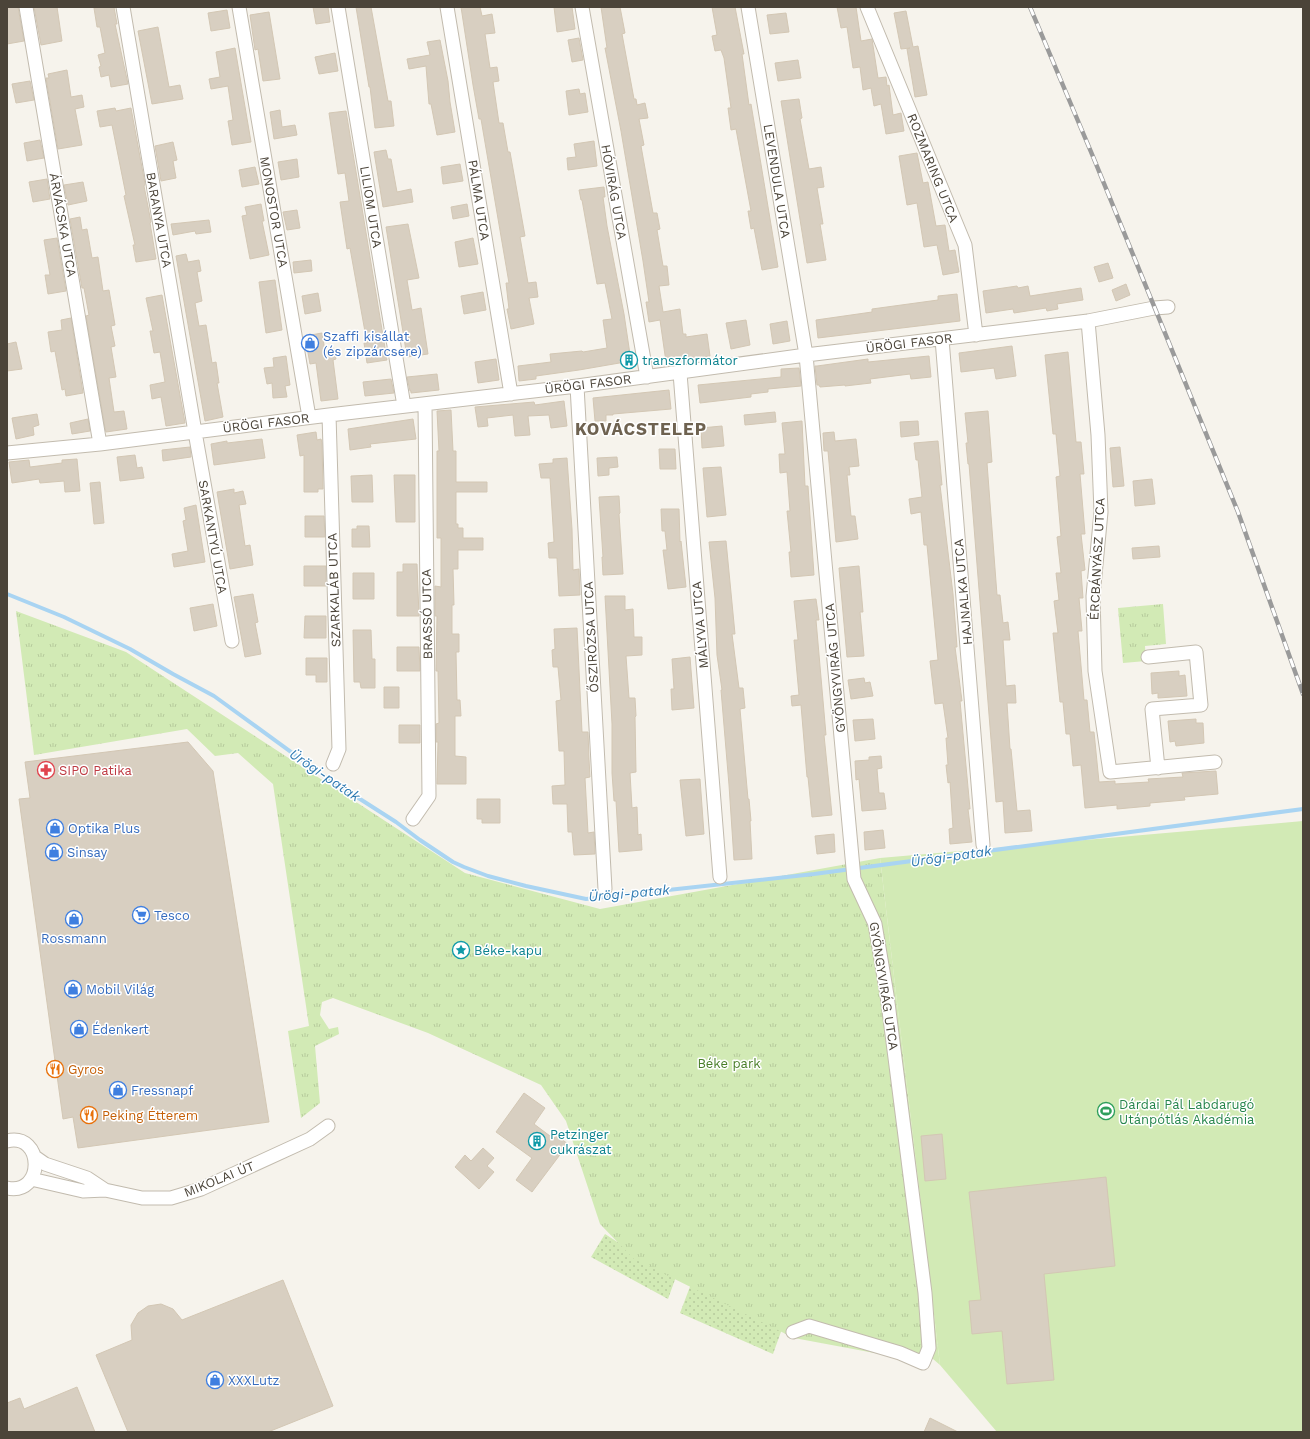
<svg xmlns="http://www.w3.org/2000/svg" width="1310" height="1439" font-family="'Work Sans',sans-serif">
<style>
.grass{fill:url(#grass-dots)}
.park{fill:url(#park-tufts)}
.garden{fill:#d2eab5}
.lines{fill:none;stroke-linecap:round;stroke-linejoin:round}
.stream{stroke:#a9d4f2;stroke-width:4}
.building{fill:#d8cfc1;stroke:#d3c7b4}
.minor-casing{stroke:#c2bbae;stroke-width:15}
.minor{stroke:#fff;stroke-width:13}
.rail-casing{stroke:#9a9a9a;stroke-width:4.5}
.rail{stroke:#fff;stroke-width:3;stroke-dasharray:9;stroke-linecap:butt}
.labels{text-anchor:middle;dominant-baseline:central;stroke-width:3;stroke-linejoin:round;paint-order:stroke}
.street-label{font-size:13px;fill:#4b4439;stroke:#fff}
.shop-label{font-size:13px;fill:#366cbe;stroke:#fff;text-anchor:start}
.culture-label{font-size:13px;fill:#0d838f;stroke:#fff;text-anchor:start}
.health-label{font-size:13px;fill:#be3a42;stroke:#fff;text-anchor:start}
.park-label{font-size:13px;fill:#4a7f2a;stroke:#fff}
.food-label{font-size:13px;fill:#c56008;stroke:#fff;text-anchor:start}
.leisure-label{font-size:13px;fill:#27864d;stroke:#fff;text-anchor:start}
.water-label{font-size:14px;font-style:italic;fill:#2e7ab2;stroke:#fff}
.district-label{font-size:17px;font-weight:bold;letter-spacing:1px;fill:#6e6250;stroke:#fff}
</style>
<defs>
<pattern id="grass-dots" width="8" height="8" patternUnits="userSpaceOnUse"><rect width="8" height="8" fill="#d2eab5"/><path d="M2 2h.1M6 6h.1" fill="none" stroke="#b6ca9c" stroke-width="1.8" stroke-linecap="round"/></pattern>
<pattern id="park-tufts" width="24" height="20" patternUnits="userSpaceOnUse"><rect width="24" height="20" fill="#d2eab5"/><path d="M3 7l-1-3M5 7V3M7 7l1-3M15 17l-1-3M17 17v-4M19 17l1-3" fill="none" stroke="#b6ca9c"/></pattern>
</defs>
<rect width="100%" height="100%" fill="#f6f3ec"/>
<path class="grass" d="M605,1234l31,20 41,20 -9,25 -77,-42z
M691,1284l91,45 -9,25 -93,-41z"/>
<path class="park" d="M1163,604l3,40 -21,2 1,15 -23,2 -5,-55z
M16,611l110,41 339,221 135,36 280,-51 60,507 -7,-6 -37,-2 -102,-19 -160,-79 -34,-35 -34,-103 -25,-36 -113,-52 -95,-35 -11,4 -2,13 9,14 9,-2 1,7 -24,12 5,57 -19,15 -13,-87 21,-5 -36,-242 -35,-31 -23,3 -28,-27 -153,26z"/>
<path class="garden" d="M1303,821v611h-306l-57,-67 -60,-507z"/>
<g class="lines">
<path class="stream" d="M7,594l57,23 66,32 43,25 41,22 110,80 72,46 24,18 33,22 11,5 24,9 38,10 60,13 228,-25 489,-65"/>
</g>
<path class="building" d="M7,7h11l6,34 -17,3z
M34,7h23l5,34 -21,4z
M102,7h12l3,17h-2l13,60 -17,3 -2,-12 -8,2 -2,-10 2,-1 -3,-11 7,-2 -5,-26h-3l-3,-19z
M313,7h15l2,15 -14,2z
M356,7h15l17,94h3l3,25 -19,2 -5,-41h-1z
M461,7h19l2,9 10,-2 3,19 -10,1 5,34 7,-1 2,14 -6,1 6,41h4l5,29h2l15,84 -5,1 8,46 8,-1 2,15 -9,1 5,26 -23,5 -4,-20h2l-3,-26h3l-28,-164h-2l-6,-34z
M554,7h18l3,22 -18,3z
M601,7h19l5,26 -3,1 12,65h2l1,6 8,-2 3,15 -9,1 5,26 -3,1 12,67h4l3,16 -3,1 6,36h4l2,19 -10,1 4,26 17,-3 3,25h3v3l21,-3 3,22 -44,6 -6,-42 -11,2 -3,-20h3l-6,-41 -22,-130 -16,-83h2z
M712,7h23l9,47h-2l7,51 2,-1 27,163 -16,3 -8,-42 -3,1 -3,-18h3l-15,-82 -5,1 -3,-22h3l-7,-50 -3,-8 -6,1 -3,-15 5,-1z
M837,7h19l5,34 11,-2 6,39 8,-1 1,9 2,-1 4,30 8,-2 3,18 -18,3 -5,-30 -7,2 -3,-18 -8,2 -3,-23 -7,1 -6,-41 -6,1z
M227,10l3,18 -19,3 -3,-18z
M906,11l7,36 5,-1 9,49 -12,2 -8,-48 3,-1 -9,1 -7,-36z
M269,12l11,67 -17,2 -5,-32 -3,1 -5,-35z
M786,13l3,19 -19,2 -3,-19z
M158,27l11,60 11,-2 3,14 -31,5 -14,-73z
M579,38l4,22 -11,2 -4,-22z
M440,40l8,41 2,21 5,30 -18,3 -6,-31h-2l-3,-38 -17,3 -2,-10 23,-4 -3,-13z
M235,48l16,94 -19,3 -4,-24 5,-1 -5,-34 -17,3 -2,-10 11,-2 -4,-25z
M335,53l3,18 -19,3 -4,-17z
M798,60l3,18 -23,3 -3,-18z
M67,70l4,27 11,-2 2,12 -9,2 7,36 -24,4 -12,-71h3l-1,-4z
M30,81l4,19 -18,3 -4,-19z
M579,89l1,5 5,-1 3,19 -19,3 -3,-24z
M799,99l3,19 -2,1 9,50 12,-2 3,20 -7,1 6,36h-3l6,36 -19,3 -26,-162z
M115,108l1,3 15,-3 14,76 -1,2 7,36 -1,1 6,36 -20,3 -3,-17h2l-11,-49 2,-1 -14,-70 -12,2 -3,-16z
M280,110l2,17 13,-2 2,10 -23,4 -4,-27z
M346,111l41,249 -20,3 -3,-20h3l-17,-95 -3,1 -7,-47 9,-1 -4,-28 -7,1 -9,-61z
M40,140l4,18 -17,3 -3,-18z
M594,141l3,25 -29,4 -1,-12 9,-1 -2,-13z
M173,142l4,18 -4,1 3,17 -15,3 -6,-35z
M386,150l2,9h3l6,33 14,-3 2,13 -30,5 -9,-55z
M917,153l6,30 5,-1 8,44 9,-1 4,26 6,-1 4,22 -16,3 -6,-30 -13,2 -7,-44 -10,2 -8,-49z
M297,159l2,18 -18,3 -3,-18z
M460,164l3,17 -20,3 -2,-17z
M255,167l4,17 -17,3 -3,-17z
M47,179l3,20 -17,3 -4,-20z
M83,182l4,19 -19,4 -4,-20z
M604,187l1,10h-2l4,29 17,88 7,47 -52,9 -43,6v3l-17,2 -1,-15 33,-4 -1,-8 32,-3 1,1 24,-4 -4,-28 9,-1 -7,-36 -8,1 -15,-84h-1l-2,-10z
M261,204l3,17h-2l7,34 -19,4 -8,-43 5,-1 -2,-8z
M467,204l2,12 -16,3 -2,-12z
M297,210l3,18 -13,2 -4,-18z
M80,217l2,13 5,-1 5,29 6,-1 5,34 6,-1 6,35 -4,1 4,20 -4,1 5,30 -7,1 5,34 10,-1 3,18 -21,3 -1,-4 -19,-112 3,-1 -5,-27h-2l-12,-69z
M209,220l2,12 -15,2 -1,-3 -22,4 -2,-11z
M408,224l11,54 -12,2 5,30 9,-2 7,46 -21,3 -21,-130z
M57,238l9,53 -18,3 -3,-19h5l-6,-35z
M473,238l5,26 -19,3 -4,-25z
M186,254l2,8 11,-2 2,11 -4,1 5,29 -7,2 4,23 7,-1 6,38 4,-1 3,21h-2l6,34 -18,4 -29,-165z
M311,260l1,11 -18,2 -1,-11z
M1108,263l5,15 -14,4 -5,-15z
M275,280l7,50 -16,3 -7,-51z
M1126,284l4,11 -14,6 -4,-11z
M1017,286l1,2 10,-2 2,10 51,-8 2,12 -26,4 1,5 -11,2 -1,-3 -32,5 -1,-4 -27,4 -3,-22z
M483,292l3,18 -22,4 -3,-18z
M318,293l3,18 -16,3 -3,-18z
M957,294l3,27 -142,17 -2,-18 56,-8v-3l66,-9v-4z
M162,295l23,128 -19,3 -5,-29 -9,2 -2,-14 15,-3 -5,-30 -6,1 -4,-22h3l-7,-33z
M71,318l12,75 -17,3 -1,-7 -3,1 -7,-39 -4,1 -3,-20 14,-2 -1,-10z
M746,320l4,25 -19,4 -5,-26z
M787,321l3,20 -17,3 -3,-20z
M322,333l3,18 9,-2 2,10 -3,1 5,39 -17,2 -5,-38 -6,1 -5,-28z
M16,342l6,27 -15,2v-27z
M1012,346l4,30 -20,3 -2,-11 -33,4 -2,-19z
M1068,352l8,90h5l3,32h-4l5,60h-4l4,36 -4,1 2,27h-4l3,33h-4l6,69h3l3,32h4l5,50 16,-1v3l34,-2 -1,-3 35,-2 -1,-4 34,-2 2,23 -34,3 1,3 -35,3v3l-33,3v-4l-32,3 -4,-43 -8,1 -3,-32h-4l-3,-32h-3l-7,-69h5l-4,-32 5,-1 -3,-27h5l-4,-36 4,-1 -5,-59 4,-1 -4,-42h-3l-8,-79z
M286,356l4,29 -5,1 2,11 -14,1 -1,-15 -5,1 -3,-16 10,-1 -1,-9z
M929,356l2,21 -20,2 -1,-5 -40,5 1,4 -26,3v-1l-25,2 -1,-2h-2l-2,-19h2l51,-7v3z
M496,359l3,21 -21,3 -3,-21z
M799,368l2,18 -33,3v3l-17,2v3l-51,6 -2,-18 83,-8v-8z
M437,374l2,16 -28,3v-2h-1l-3,-14z
M391,379l3,14 -29,3 -2,-14z
M669,390l2,19 -58,5v1h-7v6h-11l-2,-23z
M564,401l3,25 -16,2 -2,-13 -21,1 2,19 -15,1 -2,-21 -26,3 1,8 -10,1 -3,-20 59,-5 1,3z
M451,410l2,41h3v31h31v10h-31v32h2v4h5v10h20v12h-25v19h-5l1,36h-2v29h7v18h-3l1,48h3l1,16h-6v40l11,1v27h-29l1,-42h-2v-18l3,-1 -1,-52h-2l1,-55h-2v-30l6,1v-49h-4v-87h2l-2,-40z
M988,411l4,51 -5,1 10,132h3l3,28 5,-1 2,18h-7l3,46 9,-1 1,18h-9l3,46h1l6,62 13,-1 2,21 -27,2 -2,-32 -7,1 -27,-338h-1l-2,-21h2l-3,-30z
M775,412l1,10 -31,3 -1,-10z
M37,414l2,11 -6,2 1,8 -18,4 -4,-21z
M88,419l2,12 -18,3 -2,-11z
M413,419l3,20 -46,5 1,3 -21,3 -2,-21z
M802,421l3,65h3l6,89 -23,2 -2,-25h2l-4,-41h3l-3,-39 -7,1 -1,-19h6l-3,-31z
M918,421l1,14 -18,2 -1,-15z
M722,426l2,20 -22,2 -1,-20z
M316,432l1,8 4,-1 1,4 1,46h-5v3h-14v-37l-4,1 -3,-21z
M834,432l1,9 21,-2 3,27 -10,1 1,8h-3l4,41h4l3,23 -22,3 -8,-91h-4l-1,-18z
M262,439l3,19 -51,7 -3,-21 16,-3v2z
M938,441l4,44h-2l13,109 4,53h-2l7,54h-2l10,108h-2l4,33 -22,2 -1,-15 4,-1 -3,-46 -2,1 -2,-18h2l-2,-27h2l-5,-35 -8,1 -5,-43 8,-1 -11,-115h-3l-3,-33 -10,2 -2,-15 13,-2 -4,-37h-2l-2,-17z
M190,447l1,10 -28,4 -1,-11z
M1120,447l4,39 -11,1 -3,-39z
M659,449h16l1,20h-16z
M135,455l2,13 5,-1 2,11 -24,3 -3,-24z
M617,457l1,10 -9,1v7l-11,1 -1,-18z
M567,458l5,71 1,41 6,-1 1,26 -21,1 -2,-38h-8l-1,-15 6,-1 -4,-64h-9l-2,-14 14,-1v-4z
M77,459l3,32 -15,1 -1,-11 -24,2 -1,-4 -27,4 -3,-21 20,-2 1,7 32,-4v-3z
M721,467l5,48 -19,2 -4,-49z
M372,475l1,27h-21l-1,-26z
M394,475h21v47h-19z
M1152,479l3,25 -20,2 -2,-25z
M100,482l4,41 -10,1 -4,-41z
M234,489v4l9,-2 3,13 -7,1 6,41 5,-1 3,20 -23,4 -13,-77z
M619,496l1,17 -1,1 4,60 -20,1 -1,-18h1l-4,-60z
M196,505l9,57 -31,5 -2,-13 16,-3 -5,-30 3,-1 -2,-12z
M661,509h18l1,33 1,-1 5,46 -18,2 -5,-39h4l-2,-19h-3z
M305,516h19l1,21h-20z
M357,526h12l1,21h-18v-18h5z
M726,541l9,93h-3l7,54h4l2,20 -5,1 8,90h1l2,22h-1l2,38 -18,1 -5,-75 -8,-95h1l-5,-35 -2,-57 -6,-56z
M1159,546l1,11 -27,2 -1,-11z
M403,564h14l2,52h-22v-44h6z
M304,566h22v20h-22z
M859,566l4,46h-3l4,44 -17,1 -8,-89z
M353,573h21v26h-21z
M253,594l5,28 -3,1 6,31 -16,3 -11,-60z
M605,596h20v14l8,-1 1,28h8v18l-16,1 3,42h6l1,18 -1,1 1,55 -6,1 2,35 5,-1 1,28 3,-1 1,16 -23,2 -3,-51h-2l-2,-28v-49z
M816,599l3,21h-3l10,115h-2l8,80 -20,2 -4,-40h-1l-6,-72 -9,1 -1,-10 8,-1 -5,-55h4l-4,-39z
M213,604l4,22 -23,5 -4,-23z
M305,616h21v22h-22z
M577,628l5,104h6l1,27 1,18 -5,1 3,55 6,-1 1,22 -21,1 -2,-23h-4l-1,-28h-14l-1,-18 13,-1 -1,-34h-5l-3,-50 5,-1 -3,-33h-5l-1,-17 3,-1 -1,-20z
M353,630h18l1,29h3v29h-14l-1,-6h-6z
M397,647h22l1,24h-23z
M690,657l4,51 -22,2 -1,-21h3l-2,-30z
M306,658h21v24h-11v-7h-10z
M1179,671v5l6,-1 2,21 -29,2v-5l-6,1 -1,-21z
M864,678l1,5 5,-1 3,14 -22,3 -3,-19z
M384,687h15v21h-15z
M873,719l2,20 -20,2 -2,-21z
M1196,719v4h7l1,20 -28,3 -1,-5 -5,1 -2,-21z
M399,725h21v18h-21z
M188,742l25,29 56,351 -191,26 -5,-31 -10,2 -44,-320 11,-1 -5,-36z
M881,756l1,12 -5,1 2,24h5l2,16 -24,2 -3,-32 -3,1 -1,-19 14,-1v-3z
M700,779l4,55 -18,2 -6,-56z
M477,799h23v24h-18v-4h-5z
M883,830l2,18 -20,2 -1,-18z
M834,834l1,18 -18,2 -2,-18z
M524,1093l21,15 -11,16 20,15 2,-4 12,9 -36,48 -16,-12 16,-22 -36,-26z
M942,1134l4,45 -21,2 -4,-45z
M483,1148l11,10 -7,8 7,6 -15,17 -24,-22 10,-12 6,6z
M1106,1177l9,89 -71,8 10,106 -47,4 -5,-53 -30,3 -3,-33 12,-1 -12,-108z
M283,1280l50,126 -65,26h-140l-32,-77 36,-15 -1,-15 7,-12 10,-7 13,-2 12,5 9,11z
M77,1387l18,45h-88v-29l13,-5 4,11z
M930,1418l28,14h-34z"/>
<g class="lines">
<g class="minor-casing">
<path id="minor" d="M26,7l74,437
M123,7l72,425 37,209
M239,7l70,410
M338,7l66,399
M447,7l64,387
M582,7l65,370
M748,7l58,348 48,524 21,45 12,71 38,298 4,55 -6,15 -23,-10 -91,-27 -16,6
M867,7l98,238 11,90
M1088,321l10,114 3,77 -8,84 2,75 15,101 105,-10
M942,339l41,506
M680,373l40,504
M577,386l28,503
M329,415l10,334 -6,15
M7,453l93,-9 229,-29 248,-29 229,-31 282,-34 66,-13 14,-1
M1148,657l48,-5 5,53 -49,4 6,59
M413,819l16,-23 -4,-392
M7,1141c37,-9 38,55 0,47
M35,1157l10,7 42,14 18,12
M31,1179l52,12 22,-1 37,8h29l30,-9 109,-50 18,-13"/>
</g>
<use href="#minor" class="minor"/>
<g class="rail-casing">
<path id="rail" d="M1030,7l64,152 144,353 65,182"/>
</g>
<use href="#rail" class="rail"/>
</g>
<defs>
<g id="shop-ring" transform="scale(0.9)"><circle r="9.5" fill="#fff" stroke="#3f7fe0" stroke-width="1.5"/><path d="M-5-2.5h2.3a2.7 3.5 0 0 1 5.4 0H5L5.5 6h-11ZM-1.5-2.5h3a1.5 2.3 0 0 0-3 0Z" fill="#3f7fe0"/></g>
<g id="building-ring" transform="scale(0.9)"><circle r="9.5" fill="#fff" stroke="#0f9aa8" stroke-width="1.5"/><path d="M-4-6H4V6H1V3H-1V6H-4ZM-2.5-4.3h1.7v1.8h-1.7ZM.8-4.3h1.7v1.8H.8ZM-2.5-1h1.7V.8h-1.7ZM.8-1h1.7V.8H.8Z" fill="#0f9aa8"/></g>
<g id="pharmacy-ring" transform="scale(0.9)"><circle r="9.5" fill="#fff" stroke="#e0444e" stroke-width="1.5"/><path d="M-2-6h4v4h4v4h-4v4h-4v-4h-4v-4h4Z" fill="#e0444e"/></g>
<g id="supermarket-ring" transform="scale(0.9)"><circle r="9.5" fill="#fff" stroke="#3f7fe0" stroke-width="1.5"/><path d="M-6-5.5h2.5l.6 2H6L4.5 2H-2.5L-4.4-4H-6ZM-1.5 3.2a1.3 1.3 0 1 0 .1 0ZM3 3.2a1.3 1.3 0 1 0 .1 0Z" fill="#3f7fe0"/></g>
<g id="sight-ring" transform="scale(0.9)"><circle r="9.5" fill="#fff" stroke="#0f9aa8" stroke-width="1.5"/><path d="M0-6L1.8-2.2L6-1.7L2.9 1.2L3.7 5.4L0 3.3L-3.7 5.4L-2.9 1.2L-6-1.7L-1.8-2.2Z" fill="#0f9aa8"/></g>
<g id="restaurant-ring" transform="scale(0.9)"><circle r="9.5" fill="#fff" stroke="#e8710a" stroke-width="1.5"/><path d="M-5-6h1v4h1v-4h1v4h1v-4h1v5L-1.5 .5V6h-2V.5L-5-1ZM5-6V6H3V1.5H1.5Q1.5-4 5-6Z" fill="#e8710a"/></g>
<g id="stadium-ring" transform="scale(0.9)"><circle r="9.5" fill="#fff" stroke="#2e9e5b" stroke-width="1.5"/><path d="M0-5a6.5 5 0 1 0 0 10a6.5 5 0 1 0 0-10ZM-3.5-1.8h7v3.6h-7Z" fill="#2e9e5b"/></g>
</defs>
<g fill-rule="evenodd">
<use href="#shop-ring" x="310" y="343"/>
<use href="#building-ring" x="629" y="360"/>
<use href="#pharmacy-ring" x="46" y="770"/>
<use href="#shop-ring" x="55" y="828"/>
<use href="#shop-ring" x="54" y="852"/>
<use href="#supermarket-ring" x="141" y="915"/>
<use href="#shop-ring" x="74" y="919"/>
<use href="#sight-ring" x="461" y="950"/>
<use href="#shop-ring" x="73" y="989"/>
<use href="#shop-ring" x="79" y="1029"/>
<use href="#restaurant-ring" x="55" y="1069"/>
<use href="#shop-ring" x="118" y="1090"/>
<use href="#stadium-ring" x="1106" y="1111"/>
<use href="#restaurant-ring" x="89" y="1115"/>
<use href="#building-ring" x="537" y="1141"/>
<use href="#shop-ring" x="215" y="1380"/>
</g>
<g class="labels">
<g class="street-label">
<text transform="translate(933 168) rotate(68)">ROZMARING UTCA</text>
<text transform="translate(777 181) rotate(81)">LEVENDULA UTCA</text>
<text transform="translate(614 192) rotate(80)">HÓVIRÁG UTCA</text>
<text transform="translate(479 200) rotate(81)">PÁLMA UTCA</text>
<text transform="translate(371 207) rotate(81)">LILIOM UTCA</text>
<text transform="translate(274 212) rotate(80)">MONOSTOR UTCA</text>
<text transform="translate(159 220) rotate(80)">BARANYA UTCA</text>
<text transform="translate(63 225) rotate(80)">ÁRVÁCSKA UTCA</text>
<text transform="translate(909 343) rotate(-7)">ÜRÖGI FASOR</text>
<text transform="translate(588 384) rotate(-7)">ÜRÖGI FASOR</text>
<text transform="translate(266 423) rotate(-7)">ÜRÖGI FASOR</text>
<text transform="translate(213 537) rotate(80)">SARKANTYÚ UTCA</text>
<text transform="translate(1097 559) rotate(-87)">ÉRCBÁNYÁSZ UTCA</text>
<text transform="translate(334 590) rotate(-92)">SZARKALÁB UTCA</text>
<text transform="translate(963 592) rotate(-95)">HAJNALKA UTCA</text>
<text transform="translate(427 614) rotate(-91)">BRASSÓ UTCA</text>
<text transform="translate(700 625) rotate(-95)">MÁLYVA UTCA</text>
<text transform="translate(591 637) rotate(-93)">ŐSZIRÓZSA UTCA</text>
<text transform="translate(835 668) rotate(-95)">GYÖNGYVIRÁG UTCA</text>
<text transform="translate(884 986) rotate(81)">GYÖNGYVIRÁG UTCA</text>
<text transform="translate(219 1179) rotate(-22)">MIKOLAI ÚT</text>
</g>
<g class="shop-label">
<text x="323" y="336">Szaffi kisállat<tspan x="323" dy="15">(és zipzárcsere)</tspan></text>
<text x="68" y="828">Optika Plus</text>
<text x="67" y="852">Sinsay</text>
<text x="154" y="915">Tesco</text>
<text x="74" y="938" text-anchor="middle">Rossmann</text>
<text x="86" y="989">Mobil Világ</text>
<text x="92" y="1029">Édenkert</text>
<text x="131" y="1090">Fressnapf</text>
<text x="228" y="1380">XXXLutz</text>
</g>
<g class="culture-label">
<text x="642" y="360">transzformátor</text>
<text x="474" y="950">Béke-kapu</text>
<text x="550" y="1134">Petzinger<tspan x="550" dy="15">cukrászat</tspan></text>
</g>
<g class="health-label">
<text x="59" y="770">SIPO Patika</text>
</g>
<g class="park-label">
<text x="729" y="1063">Béke park</text>
</g>
<g class="food-label">
<text x="68" y="1069">Gyros</text>
<text x="102" y="1115">Peking Étterem</text>
</g>
<g class="leisure-label">
<text x="1119" y="1104">Dárdai Pál Labdarugó<tspan x="1119" dy="15">Utánpótlás Akadémia</tspan></text>
</g>
<g class="water-label">
<text transform="translate(325 775) rotate(34)">Ürögi-patak</text>
<text transform="translate(951 856) rotate(-8)">Ürögi-patak</text>
<text transform="translate(629 893) rotate(-5)">Ürögi-patak</text>
</g>
<g class="district-label">
<text x="641" y="429">KOVÁCSTELEP</text>
</g>
</g>
<rect width="1310" height="1439" fill="none" stroke="#4b4439" stroke-width="16"/>
</svg>
